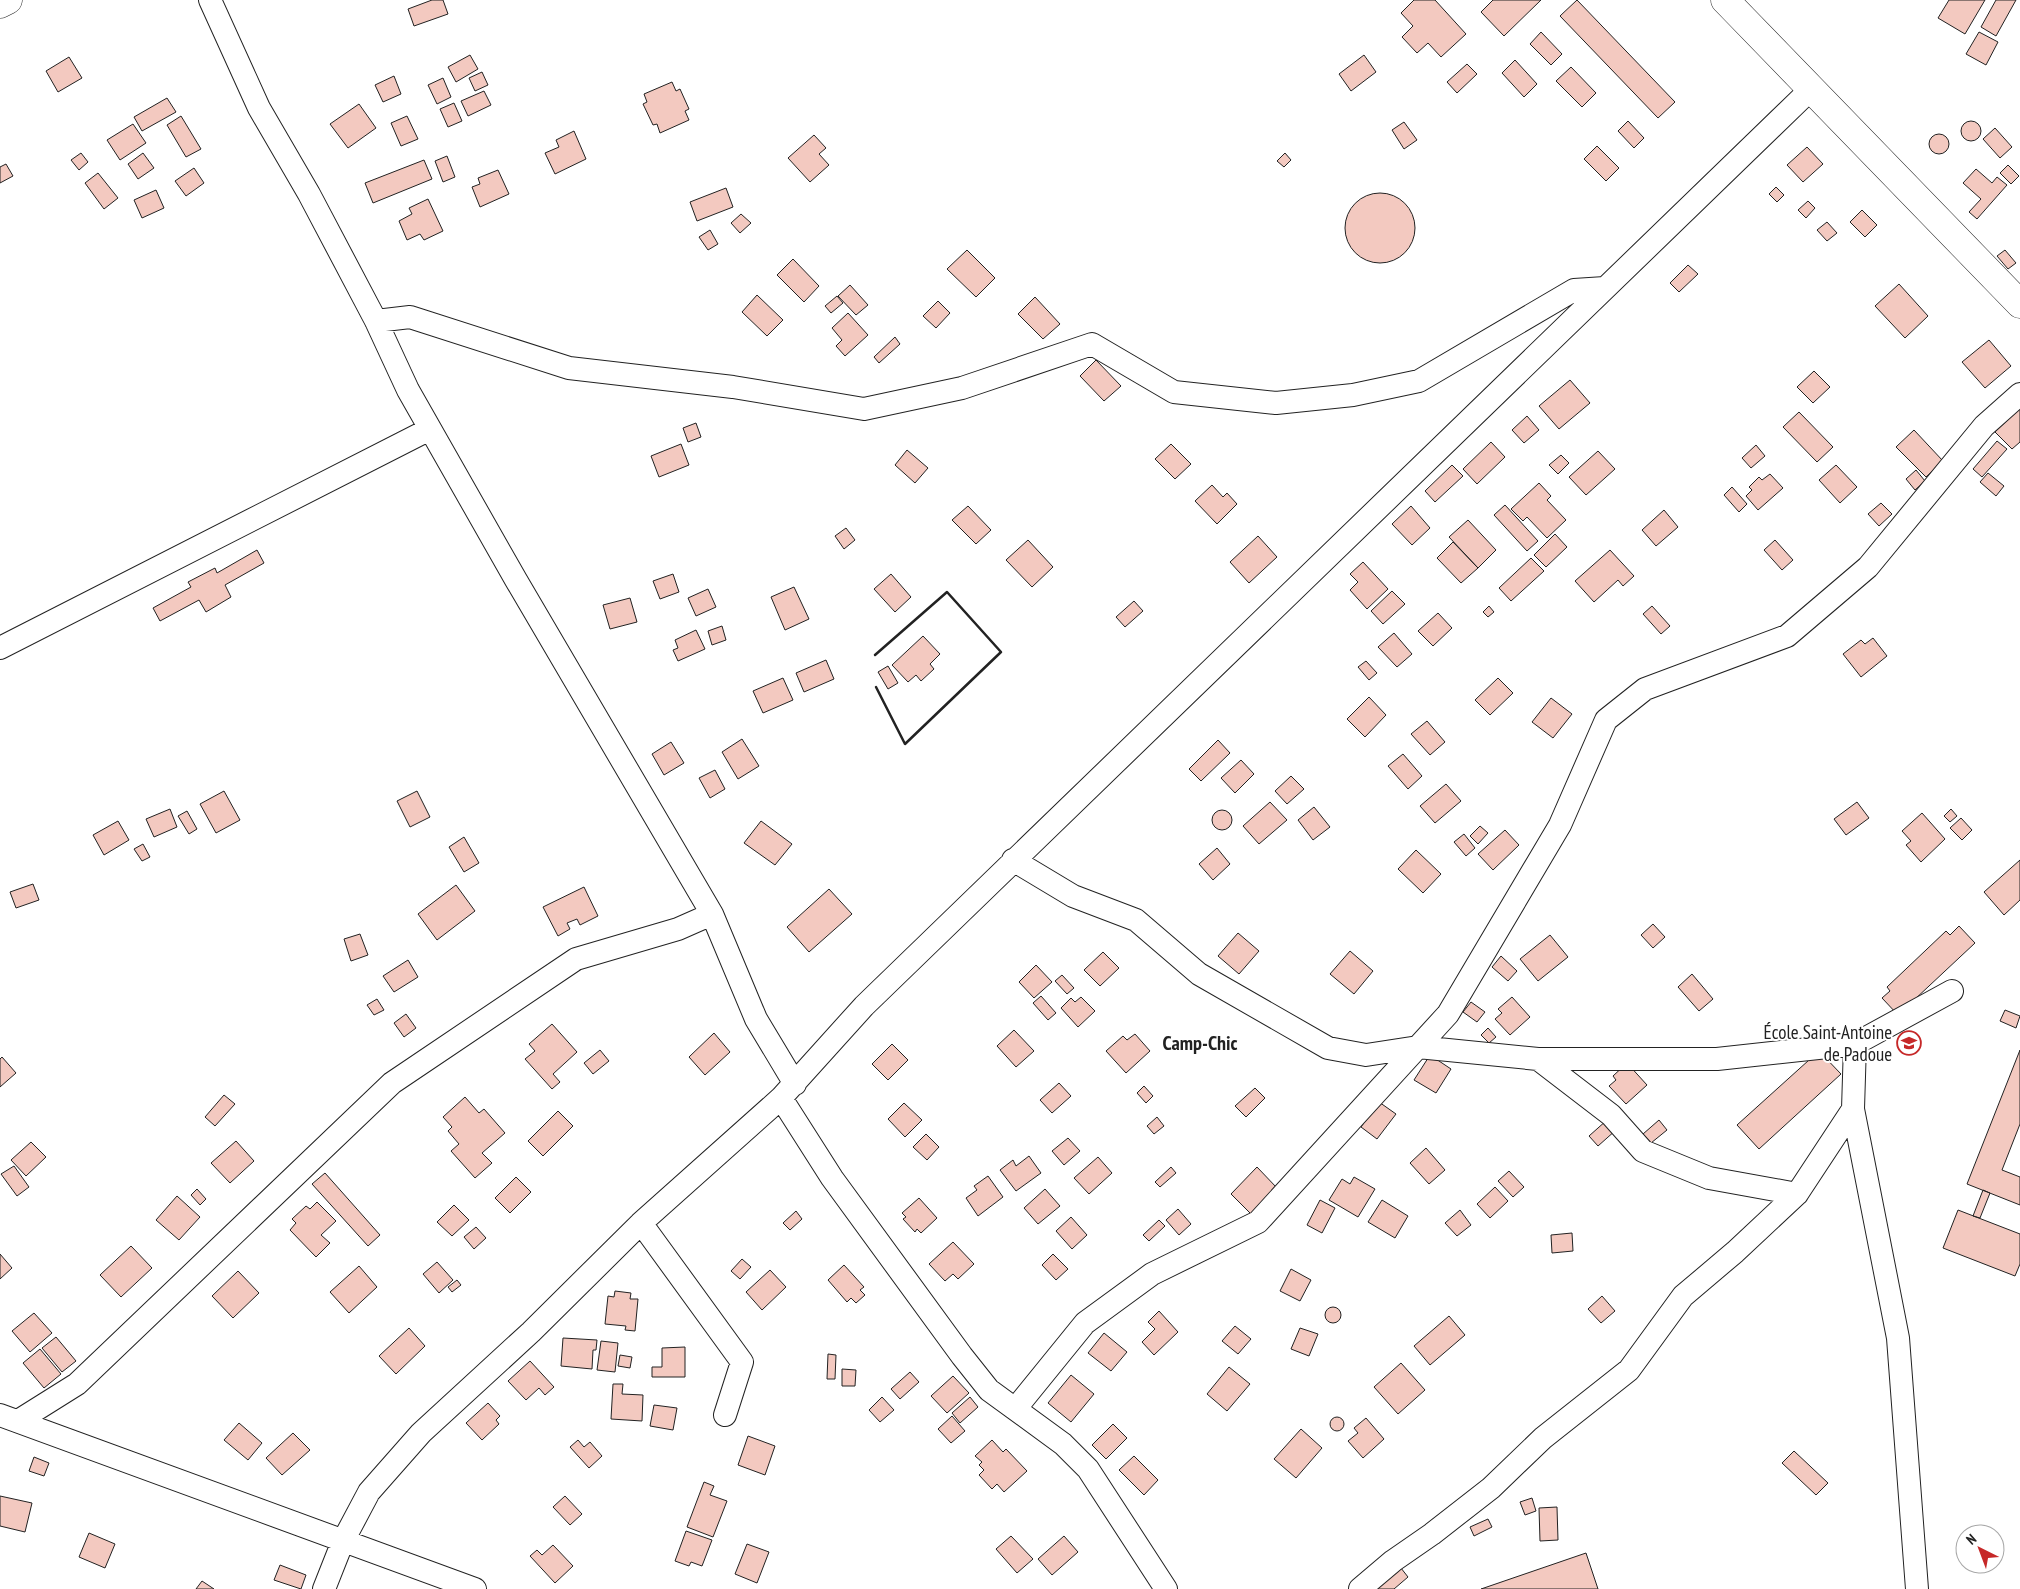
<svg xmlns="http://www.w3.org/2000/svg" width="2020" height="1589" font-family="'PT Sans Narrow',sans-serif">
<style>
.building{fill:#f3c9c0;stroke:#222}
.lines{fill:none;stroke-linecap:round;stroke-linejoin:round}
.minor-casing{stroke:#222;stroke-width:24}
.major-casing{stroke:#222;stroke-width:29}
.minor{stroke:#fff;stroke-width:22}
.major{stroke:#fff;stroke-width:28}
.wall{stroke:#222;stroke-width:2.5}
.labels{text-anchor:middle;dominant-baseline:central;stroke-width:4;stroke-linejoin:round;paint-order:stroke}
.poi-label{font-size:19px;fill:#222;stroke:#fff;text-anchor:end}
.neighbourhood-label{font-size:20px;font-weight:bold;fill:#222;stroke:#fff}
</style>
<rect width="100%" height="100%" fill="#fff"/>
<path class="building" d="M432,0h11l5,14 -34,12 -6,-17z
M1414,0h21l31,34 -25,23 -13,-14 -11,10 -15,-16 11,-11 -12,-13z
M1493,0h48l-37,36 -23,-24z
M1577,0l98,102 -17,16 -98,-102z
M1949,0h36l-20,34 -27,-16z
M1996,0h20l-20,36 -15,-9z
M1541,32l21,22 -11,11 -21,-21z
M1979,32l19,10 -12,23 -20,-11z
M470,55l8,14 -22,13 -8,-15z
M1364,55l12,17 -25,19 -12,-17z
M69,57l13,21 -24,14 -12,-21z
M1515,60l22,24 -13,13 -22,-24z
M1467,64l10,10 -20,19 -10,-11z
M1571,67l25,26 -14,14 -26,-26z
M482,72l6,13 -13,6 -6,-13z
M394,76l7,18 -18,8 -8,-17z
M443,78l8,19 -14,7 -9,-19z
M672,82l4,9 4,-2 9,20 -4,2 4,9 -29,13 -3,-9 -4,1 -10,-21 4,-2 -3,-8z
M484,91l7,14 -23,11 -7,-15z
M167,98l9,14 -34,19 -8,-14z
M454,103l8,18 -14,6 -8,-18z
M359,104l17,24 -28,20 -18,-24z
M181,116l20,33 -15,8 -19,-32z
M407,116l11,23 -17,7 -10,-23z
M1628,121l16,17 -10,10 -16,-17z
M1961 131a10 10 0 1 1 20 0a10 10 0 1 1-20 0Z
M1404,122l13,18 -13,9 -12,-19z
M133,124l13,19 -26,17 -13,-20z
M1995,128l17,19 -12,11 -17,-19z
M574,131l12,28 -31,15 -10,-21 14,-6 -3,-7z
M1929 144a10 10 0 1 1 20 0a10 10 0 1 1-20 0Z
M814,135l12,13 -7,6 10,11 -19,17 -22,-24z
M1597,146l22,22 -13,13 -22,-22z
M1807,147l16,17 -20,18 -16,-17z
M81,153l7,9 -9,8 -8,-10z
M143,153l11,15 -16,11 -10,-15z
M1285,153l6,7 -7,7 -7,-6z
M447,156l8,21 -12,5 -8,-21z
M424,160l8,19 -59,24 -8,-20z
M6,164l7,12 -13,7v-16z
M2008,165l11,11 -8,8 -11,-11z
M194,168l10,15 -18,13 -11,-15z
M1976,169l16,14 5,-6 10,8 -30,34 -8,-7 12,-13 -18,-16z
M498,170l11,24 -29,13 -8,-20 8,-3 -2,-6z
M98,173l20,25 -14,11 -19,-26z
M1776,187l8,8 -7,7 -8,-8z
M726,188l7,19 -36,14 -7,-19z
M156,190l8,18 -22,10 -8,-18z
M1345 228a35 35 0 1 1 70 0a35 35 0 1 1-70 0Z
M428,199l15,32 -19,9 -4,-6 -13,6 -8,-19 13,-7 -3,-6z
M1808,201l7,7 -9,10 -8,-8z
M1862,210l15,15 -12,12 -15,-15z
M741,214l10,9 -11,10 -9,-10z
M1827,222l10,11 -10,8 -10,-11z
M710,230l8,14 -10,6 -9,-13z
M967,250l28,28 -19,19 -29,-28z
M2005,250l11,13 -8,6 -11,-13z
M793,259l26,27 -15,16 -27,-27z
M1688,265l10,9 -19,18 -9,-9z
M1899,284l29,32 -23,22 -30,-32z
M850,285l18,20 -12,10 -18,-19z
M757,295l26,25 -16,16 -25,-24z
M837,296l6,7 -12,10 -6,-7z
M1035,297l25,27 -17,15 -25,-25z
M938,301l12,12 -14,15 -13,-12z
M848,313l20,22 -23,21 -9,-10 6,-6 -10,-12z
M895,337l5,7 -21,19 -5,-6z
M1989,340l22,26 -26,22 -23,-26z
M1096,360l25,26 -17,15 -24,-25z
M1814,371l16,16 -17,16 -16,-16z
M1570,380l20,23 -31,26 -20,-23z
M2020,408v34l-8,7 -17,-17z
M1799,412l34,35 -16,15 -34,-35z
M1527,416l12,14 -15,13 -12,-13z
M696,423l5,14 -13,5 -5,-14z
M1914,430l29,31 -17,16 -30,-30z
M1997,441l10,8 -25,28 -9,-8z
M1491,442l14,15 -28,27 -14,-15z
M681,444l8,21 -30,12 -8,-21z
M1171,444l20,20 -16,15 -20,-20z
M1756,445l9,11 -14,12 -9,-10z
M907,450l21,18 -13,15 -20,-18z
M1598,451l17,18 -29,26 -17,-18z
M1561,455l8,8 -11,11 -9,-9z
M1452,465l11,11 -28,26 -10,-11z
M1836,465l21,22 -17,16 -21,-23z
M1916,470l9,11 -10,9 -9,-11z
M1988,473l16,13 -8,10 -16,-14z
M1770,474l13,14 -25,22 -12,-14 6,-6 -3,-3 10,-10 3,3z
M1539,483l12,13 -4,4 19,20 -19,18 -20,-21 -4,4 -12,-12z
M1212,485l11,12 4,-4 10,11 -20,20 -22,-23z
M1732,487l15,17 -8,8 -15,-17z
M1881,503l11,11 -13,12 -11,-12z
M1505,505l33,36 -11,10 -33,-36z
M968,506l23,24 -15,14 -24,-24z
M1411,506l19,22 -18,17 -20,-21z
M1664,510l14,17 -22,19 -14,-16z
M1468,520l28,30 -18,18 -29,-31z
M846,528l9,12 -11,9 -9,-13z
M1555,534l12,13 -21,20 -12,-12z
M1258,536l19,21 -28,26 -19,-21z
M1028,540l25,27 -21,20 -26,-27z
M1775,540l18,20 -11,10 -18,-20z
M1453,542l25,26 -17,15 -24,-25z
M257,550l7,13 -39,22 6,12 -25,15 -7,-12 -39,21 -7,-13 38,-21 -3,-5 27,-14 2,5z
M1610,550l24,26 -11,10 -5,-6 -24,22 -19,-21z
M1531,558l13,13 -33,30 -12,-13z
M1363,562l25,27 -21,20 -17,-19 8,-8 -8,-8z
M673,574l6,18 -19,7 -7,-18z
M891,574l20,23 -16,15 -21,-23z
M794,587l15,32 -24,11 -14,-33z
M708,589l8,18 -20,9 -8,-18z
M1392,591l13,13 -22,20 -12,-13z
M630,598l7,24 -27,7 -7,-24z
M1134,601l9,10 -18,16 -9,-10z
M1489,606l5,6 -6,5 -5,-5z
M1652,606l18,20 -9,8 -18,-20z
M1438,613l14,15 -19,18 -15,-15z
M722,626l4,14 -14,5 -4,-14z
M696,630l9,19 -27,12 -5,-11 5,-2 -3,-8z
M1394,633l18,21 -15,13 -19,-20z
M923,636l17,18 -10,10 4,5 -13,12 -5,-6 -8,7 -16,-17z
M1873,638l14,18 -26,21 -18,-23 18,-14 4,4z
M826,660l8,19 -30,13 -8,-19z
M1366,661l11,12 -8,7 -11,-13z
M888,666l10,17 -10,6 -10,-17z
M783,678l10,22 -30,13 -10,-22z
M1498,678l15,15 -23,22 -15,-15z
M1369,697l17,18 -21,22 -18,-18z
M1551,698l21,16 -19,24 -21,-16z
M1427,721l18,21 -15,13 -19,-21z
M742,739l17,27 -21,13 -16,-27z
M1218,740l12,13 -29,28 -12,-12z
M671,742l13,21 -20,12 -12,-21z
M1403,754l19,22 -14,13 -20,-23z
M1241,760l13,14 -19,19 -14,-15z
M715,770l10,19 -15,9 -11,-20z
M1291,776l13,13 -17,15 -12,-13z
M1446,784l15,17 -26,22 -15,-17z
M224,791l16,29 -24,13 -16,-29z
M417,791l13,26 -20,10 -13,-26z
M1270,802l17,18 -28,24 -16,-18z
M1857,802l12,16 -23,17 -12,-16z
M1314,807l16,20 -17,13 -15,-20z
M170,809l7,18 -23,10 -8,-18z
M1951,809l6,7 -7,6 -6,-6z
M1212 820a10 10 0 1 1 20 0a10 10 0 1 1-20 0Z
M187,811l10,18 -8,5 -11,-18z
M1922,813l23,26 -24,23 -15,-17 5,-4 -9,-10z
M1961,818l11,12 -10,10 -12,-12z
M118,821l11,19 -25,15 -11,-20z
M761,821l31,23 -17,21 -31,-22z
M1480,826l8,7 -10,11 -8,-8z
M1505,830l14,15 -26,25 -15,-16z
M1464,834l11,14 -9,8 -12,-14z
M464,837l15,26 -15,9 -15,-25z
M143,844l7,13 -8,4 -8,-12z
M1217,848l13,16 -17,16 -14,-16z
M1416,850l25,24 -18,19 -25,-24z
M2020,860v40l-16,15 -20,-23z
M33,884l6,16 -23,8 -6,-16z
M456,885l19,26 -38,29 -19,-26z
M584,887l14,29 -18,9 -3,-6 -10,4 3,6 -12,7 -15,-29z
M829,889l23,25 -43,38 -22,-25z
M1653,924l12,13 -12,11 -12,-13z
M1959,926l16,17 -77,72 -16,-17 8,-7 -3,-4 59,-56 4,4z
M1238,933l21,18 -20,23 -21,-18z
M360,934l8,21 -17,6 -7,-22z
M1550,935l18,22 -30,24 -18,-22z
M1350,951l23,20 -19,23 -24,-20z
M1103,952l16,16 -19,18 -16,-16z
M1501,956l16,15 -9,10 -16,-14z
M408,960l10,17 -24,15 -11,-16z
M1036,965l16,17 -18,16 -15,-16z
M1692,974l21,25 -14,12 -21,-24z
M1062,975l12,13 -7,6 -12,-13z
M1041,996l15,17 -8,7 -15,-17z
M1081,997l14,14 -17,16 -17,-19 10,-10 4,4z
M1512,997l18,20 -20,18 -15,-16 7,-6 -4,-4z
M377,999l7,11 -10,5 -7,-10z
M1471,1002l14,10 -8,10 -14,-10z
M2005,1010l15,6 -4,12 -16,-7z
M406,1014l10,14 -12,9 -10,-14z
M552,1024l25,28 -24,22 7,8 -8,7 -27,-30 10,-8 -6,-7z
M1488,1028l8,9 -7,6 -8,-8z
M1014,1030l20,21 -18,16 -19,-21z
M714,1033l16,19 -25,23 -16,-18z
M1135,1034l15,17 -24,22 -20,-22 17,-15 4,4z
M892,1044l16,16 -20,20 -16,-16z
M600,1050l9,11 -16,13 -9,-11z
M2020,1050v74l-18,46 18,7v28l-53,-21z
M1819,1051l22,23 -82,75 -22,-24z
M1430,1055l21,14 -15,24 -22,-13z
M2,1057l14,16 -16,14v-28z
M1627,1063l20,22 -21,19 -17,-18 7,-6 -3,-4z
M1059,1083l12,13 -19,17 -12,-13z
M1144,1086l9,10 -7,7 -9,-10z
M1255,1088l10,10 -19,19 -11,-11z
M224,1095l11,9 -20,22 -10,-9z
M465,1097l14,16 5,-4 21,24 -23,20 10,10 -17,15 -24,-27 8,-7 -11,-13 4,-4 -9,-10z
M1379,1102l17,12 -19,25 -16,-12z
M904,1103l18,17 -17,17 -17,-18z
M558,1111l15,15 -30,30 -15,-15z
M1157,1117l7,9 -10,8 -7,-8z
M1607,1120l9,10 -18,16 -9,-10z
M1659,1120l8,10 -16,13 -8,-9z
M926,1134l13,13 -12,13 -14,-13z
M1068,1138l12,13 -16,14 -12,-14z
M236,1141l18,20 -24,22 -19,-20z
M31,1142l15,15 -20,19 -15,-16z
M1426,1148l19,22 -16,14 -19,-21z
M1029,1156l12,17 -25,18 -16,-21 13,-10 3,6z
M1098,1157l14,16 -23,21 -15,-16z
M14,1166l15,21 -12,9 -16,-22z
M1171,1167l5,6 -16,14 -5,-5z
M1257,1167l20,21 -26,26 -20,-20z
M1509,1171l15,16 -11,10 -15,-16z
M325,1173l55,62 -12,11 -56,-62z
M988,1176l15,21 -25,19 -12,-18 11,-8 -3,-4z
M516,1177l15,15 -21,21 -15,-15z
M1354,1177l21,12 -17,28 -29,-17 13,-21 8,5z
M1495,1187l13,14 -18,17 -13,-14z
M197,1189l9,10 -6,6 -9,-10z
M1045,1189l15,17 -22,18 -14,-16z
M1983,1190l7,3 -10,25 -7,-2z
M177,1196l23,21 -21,23 -23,-20z
M919,1198l18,20 -16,15 -4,-4 -2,3 -12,-13 3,-2 -4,-4z
M1320,1200l15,8 -13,25 -15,-8z
M1382,1200l26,16 -13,22 -27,-16z
M317,1202l19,19 -15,14 9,8 -14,14 -26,-27 6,-7 -4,-4 14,-13 4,3z
M454,1205l15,15 -17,16 -15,-14z
M1178,1209l13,15 -12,11 -13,-15z
M1460,1210l11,15 -14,11 -12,-13z
M1958,1210l62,24v30l-5,12 -72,-28z
M796,1211l6,8 -12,11 -7,-7z
M1071,1217l16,18 -15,14 -16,-18z
M1159,1220l6,6 -16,15 -6,-6z
M476,1227l10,11 -12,11 -10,-12z
M1572,1233l1,18 -21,2 -1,-18z
M953,1242l21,22 -16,15 -5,-5 -8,7 -16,-17z
M131,1246l21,22 -31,29 -21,-22z
M0,1254l12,14 -12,11z
M1053,1254l15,15 -12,11 -14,-15z
M742,1259l9,8 -11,12 -9,-8z
M437,1262l16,18 -14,13 -16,-19z
M844,1265l20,22 -4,3 5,5 -9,8 -5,-5 -4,4 -19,-22z
M359,1266l18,21 -28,26 -19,-21z
M1291,1269l20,11 -11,21 -20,-10z
M770,1270l16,17 -24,23 -16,-18z
M238,1271l21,22 -26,25 -21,-22z
M457,1280l4,5 -9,7 -4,-5z
M615,1291l16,2 -1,6h8l-3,32 -10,-1 1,-4 -21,-2 3,-28 6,1z
M1602,1296l13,15 -14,12 -13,-14z
M1325 1315a8 8 0 1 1 16 0a8 8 0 1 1-16 0Z
M1159,1311l19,21 -24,23 -12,-13 13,-13 -7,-7z
M34,1313l18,20 -22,19 -18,-21z
M1449,1316l16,19 -35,30 -16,-19z
M1235,1326l16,13 -13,15 -16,-13z
M409,1328l16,18 -29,28 -17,-18z
M1300,1328l18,6 -9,22 -18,-7z
M1104,1333l23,19 -16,19 -23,-18z
M56,1337l20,24 -14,11 -20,-24z
M563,1338l34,2 -1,10h-3l-1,19 -31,-3z
M601,1341l17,2 -3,29 -18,-2z
M685,1347v30h-33v-10h10v-19z
M40,1349l21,25 -17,14 -21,-25z
M828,1354l8,1 -1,24h-8z
M620,1355l12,2 -2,11 -12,-2z
M530,1361l24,26 -9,8 -6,-7 -13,12 -18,-19z
M1401,1363l24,27 -27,24 -24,-27z
M1229,1367l21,17 -23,27 -20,-17z
M842,1369l14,1 -1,16h-13z
M910,1372l9,10 -19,17 -9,-10z
M1071,1375l23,19 -23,28 -23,-19z
M953,1376l16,17 -22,20 -16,-17z
M613,1384h10l-1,10 21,1 -1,26 -31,-2z
M882,1397l12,13 -14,12 -11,-12z
M970,1397l8,10 -18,16 -8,-10z
M488,1403l12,13 -4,4 3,4 -17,16 -16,-17z
M654,1405l23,3 -4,22 -23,-4z
M952,1416l13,15 -14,12 -13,-14z
M1330 1424a7 7 0 1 1 14 0a7 7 0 1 1-14 0Z
M1366,1418l18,21 -21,19 -15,-17 10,-8 -4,-5z
M239,1423l23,20 -14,17 -24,-20z
M1113,1424l14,14 -21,21 -14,-14z
M1301,1429l21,19 -26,30 -22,-19z
M293,1433l17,17 -28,25 -16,-17z
M748,1436l27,10 -10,29 -27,-10z
M578,1440l6,7 6,-5 12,14 -13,12 -19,-21z
M992,1440l11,12 3,-3 21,22 -23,21 -7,-8 -5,5 -13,-14 5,-5 -5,-5 3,-3 -7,-6z
M1794,1451l34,32 -12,12 -34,-32z
M1134,1456l24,24 -14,15 -25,-25z
M34,1457l15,6 -5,13 -15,-5z
M704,1482l10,4 -4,9 17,6 -14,36 -26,-10z
M0,1496l32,7 -7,29 -25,-6z
M565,1496l17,18 -12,11 -17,-18z
M1532,1498l4,13 -11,4 -5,-13z
M1557,1507l1,33 -18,1 -1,-33z
M1488,1519l4,8 -18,9 -4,-9z
M686,1531l26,9 -10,26 -11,-4 -2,4 -14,-5z
M89,1533l26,11 -10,24 -26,-11z
M1011,1536l22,23 -16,14 -21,-24z
M1064,1536l14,16 -26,23 -14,-16z
M747,1544l22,8 -12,31 -22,-9z
M553,1545l20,21 -18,17 -25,-27 7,-6 5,5z
M1586,1553l12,36h-117z
M1397,1563l11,14 -14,12h-25z
M280,1565l26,10 -5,14 -27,-9z
M202,1581l12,8h-18z"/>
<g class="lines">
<g class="minor-casing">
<path id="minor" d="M210,0l49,108 50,86 67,127 32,69 108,190 196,334 44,105 39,65
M376,321l34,-4 159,51 164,19 131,22 98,-21 130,-44 82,48 102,11 77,-8 66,-14 155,-91 31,-2
M0,648l430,-219
M1013,860l60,36 63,24 63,54 129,74 38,7 52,-8 120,12h179l138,-15 97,-53
M1538,1059l73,56 32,36 66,27 88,16
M781,1098l51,80 130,178 27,34 74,54 25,25 78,120
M1853,1109l45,229 19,251
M641,1223l101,139 -17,53
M1016,1408l69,-85 67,-49 106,-52 190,-208 112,-189 46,-105 39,-31 142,-53 81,-69 116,-141 36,-32
M0,1415l475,174
M18,1421l59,-37 315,-301 184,-124 102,-30 34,-15
M324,1589l19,-48 26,-49 52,-59 110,-101 110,-109 140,-125 83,-92 947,-917
M1360,1589l33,-28 39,-27 59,-46 52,-50 86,-68 54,-74 52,-44 62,-58 56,-85 2,-65"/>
</g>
<g class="major-casing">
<path id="major" d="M1725,0l295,304
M0,4l8,-4"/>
</g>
<use href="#minor" class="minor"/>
<use href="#major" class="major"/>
<path class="wall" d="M875,655l72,-63 54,60 -96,92 -29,-57"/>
</g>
<defs>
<g id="school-ring" transform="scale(1.25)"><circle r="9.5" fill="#fff" stroke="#c62828" stroke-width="1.5"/><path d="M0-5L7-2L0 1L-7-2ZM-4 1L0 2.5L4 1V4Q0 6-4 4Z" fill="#c62828"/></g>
</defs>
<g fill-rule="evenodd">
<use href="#school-ring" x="1909" y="1043"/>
</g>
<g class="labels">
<g class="poi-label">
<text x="1892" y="1032">École Saint-Antoine<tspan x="1892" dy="22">de Padoue</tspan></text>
</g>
<g class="neighbourhood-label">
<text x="1200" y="1043">Camp-Chic</text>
</g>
</g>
<g transform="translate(1980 1549) rotate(318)"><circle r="24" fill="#ffffff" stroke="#a7a7a7"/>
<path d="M0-4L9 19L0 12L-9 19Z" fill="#c62828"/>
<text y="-8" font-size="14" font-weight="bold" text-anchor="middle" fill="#222222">N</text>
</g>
</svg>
